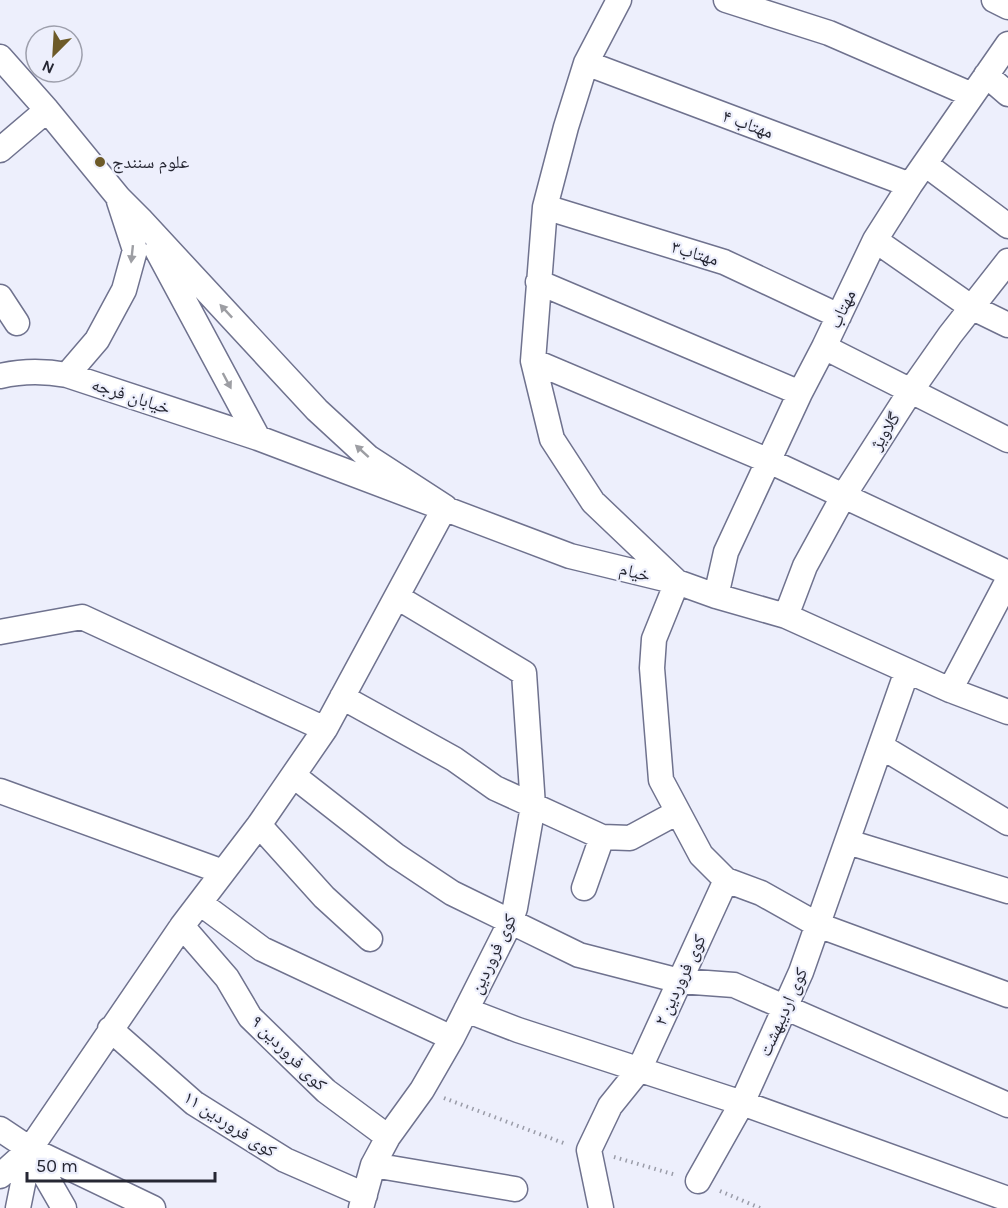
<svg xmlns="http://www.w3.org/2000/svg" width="1008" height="1208" font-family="Karla,'Noto Naskh Arabic',sans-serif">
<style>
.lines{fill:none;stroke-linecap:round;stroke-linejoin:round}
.minor-casing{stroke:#6f728e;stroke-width:27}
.path{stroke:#9a9ca8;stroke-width:4;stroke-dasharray:1.5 4.5;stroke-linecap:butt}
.minor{stroke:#fff;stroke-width:24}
.oneway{fill:#9d9ea3}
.poi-dot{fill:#6d5a28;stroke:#edeffc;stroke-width:2}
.labels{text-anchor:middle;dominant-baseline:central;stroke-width:4.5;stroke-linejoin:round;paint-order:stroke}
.street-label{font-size:18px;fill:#262733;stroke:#edeffc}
.poi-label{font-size:18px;fill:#262733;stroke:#edeffc;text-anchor:start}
</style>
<rect width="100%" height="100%" fill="#edeffc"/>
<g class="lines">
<g class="minor-casing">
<path id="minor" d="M726,0l103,33 143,62
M994,0l14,7
M0,57l47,53 72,88 21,21 177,191 51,47 77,50 -120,222 -66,96 -77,101 -152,223 -12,59
M586,63l324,122
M986,75l22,19
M0,150l47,-40
M925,164l83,62
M545,207l179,55 115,54
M875,240l96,67 37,18
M157,250l101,188
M538,282l262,111
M0,297l17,26
M824,347l184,93
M533,361l236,100 239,112
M67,375l30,-35 27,-50 11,-40 -16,-49
M0,376c21,-5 46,-5 67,-1l191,63 312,118 107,26 39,14 70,20 164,74 58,22
M716,596l10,-44 74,-159 24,-46 51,-107 35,-55 98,-141
M786,616l19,-50 39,-71 66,-103 40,-57 58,-74
M0,632l82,-15 243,112
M950,690l58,-110
M342,697l112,62 41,29 107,49 28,1 48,-26
M882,747l126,76
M294,776l101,79 57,38 127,62 101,26 54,4 274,120
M0,791l223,81
M259,825l65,72 46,42
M848,842l160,49
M726,880l35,13 57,32 190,70
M584,888l18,-51
M200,903l62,46 190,89
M182,926l45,52 23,39 76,74 62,46
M466,1010l52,20 224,73 266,96
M110,1029l84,74 91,57 80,35
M0,1129l30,20 123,59
M30,1149l34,59
M373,1165l142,24
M0,1176l30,-27
M698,1181l44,-78 59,-131 106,-301
M361,1208l12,-43 15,-28 34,-47 30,-52 58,-115 5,-15 18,-102 -9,-133 -127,-76
M601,1208l-12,-58 21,-44 29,-36 87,-190 -25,-25 -40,-75 -9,-112 2,-29 23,-57 -84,-80 -41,-63 -19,-78 12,-154 21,-80 20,-64 33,-63"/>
</g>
<path class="path" d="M444,1098l122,46
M614,1157l62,18
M720,1191l40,17"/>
<use href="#minor" class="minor"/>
</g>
<defs><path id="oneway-solid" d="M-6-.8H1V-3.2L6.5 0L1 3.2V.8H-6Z" transform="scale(1.5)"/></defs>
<g class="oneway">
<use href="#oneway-solid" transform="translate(132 254) rotate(96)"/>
<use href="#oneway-solid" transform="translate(226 311) rotate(-133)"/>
<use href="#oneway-solid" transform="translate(227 381) rotate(62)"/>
<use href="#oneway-solid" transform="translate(362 451) rotate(-138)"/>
</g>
<circle class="poi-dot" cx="100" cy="162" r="6"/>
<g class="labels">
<g class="street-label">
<text transform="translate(748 124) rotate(20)">مهتاب ۴</text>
<text transform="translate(695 253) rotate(17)">مهتاب۳</text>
<text transform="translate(842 309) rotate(-65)">مهتاب</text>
<text transform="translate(131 396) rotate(18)">خیابان فرجه</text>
<text transform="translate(885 431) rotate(-58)">گلاویژ</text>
<text transform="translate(635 572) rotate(14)">خیام</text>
<text transform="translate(493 954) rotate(-65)">کوی فروردین</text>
<text transform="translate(680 980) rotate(-65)">کوی فروردین ۲</text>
<text transform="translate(783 1012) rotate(-66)">کوی اردیبهشت</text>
<text transform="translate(289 1053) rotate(45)">کوی فروردین ۹</text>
<text transform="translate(230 1124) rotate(33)">کوی فروردین ۱۱</text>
</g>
<g class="poi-label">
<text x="112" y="162">علوم سنندج</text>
</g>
</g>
<g transform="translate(54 54) rotate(204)"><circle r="28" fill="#edeffc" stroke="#9d9fac" stroke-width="1.5"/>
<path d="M0-4.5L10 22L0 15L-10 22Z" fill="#6d5a28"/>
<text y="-9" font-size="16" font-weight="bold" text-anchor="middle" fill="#262733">N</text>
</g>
<path d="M27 1172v9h188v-9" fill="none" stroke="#262733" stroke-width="3"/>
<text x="36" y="1172" font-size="18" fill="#262733" stroke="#edeffc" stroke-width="4.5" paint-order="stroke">50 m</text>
</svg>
